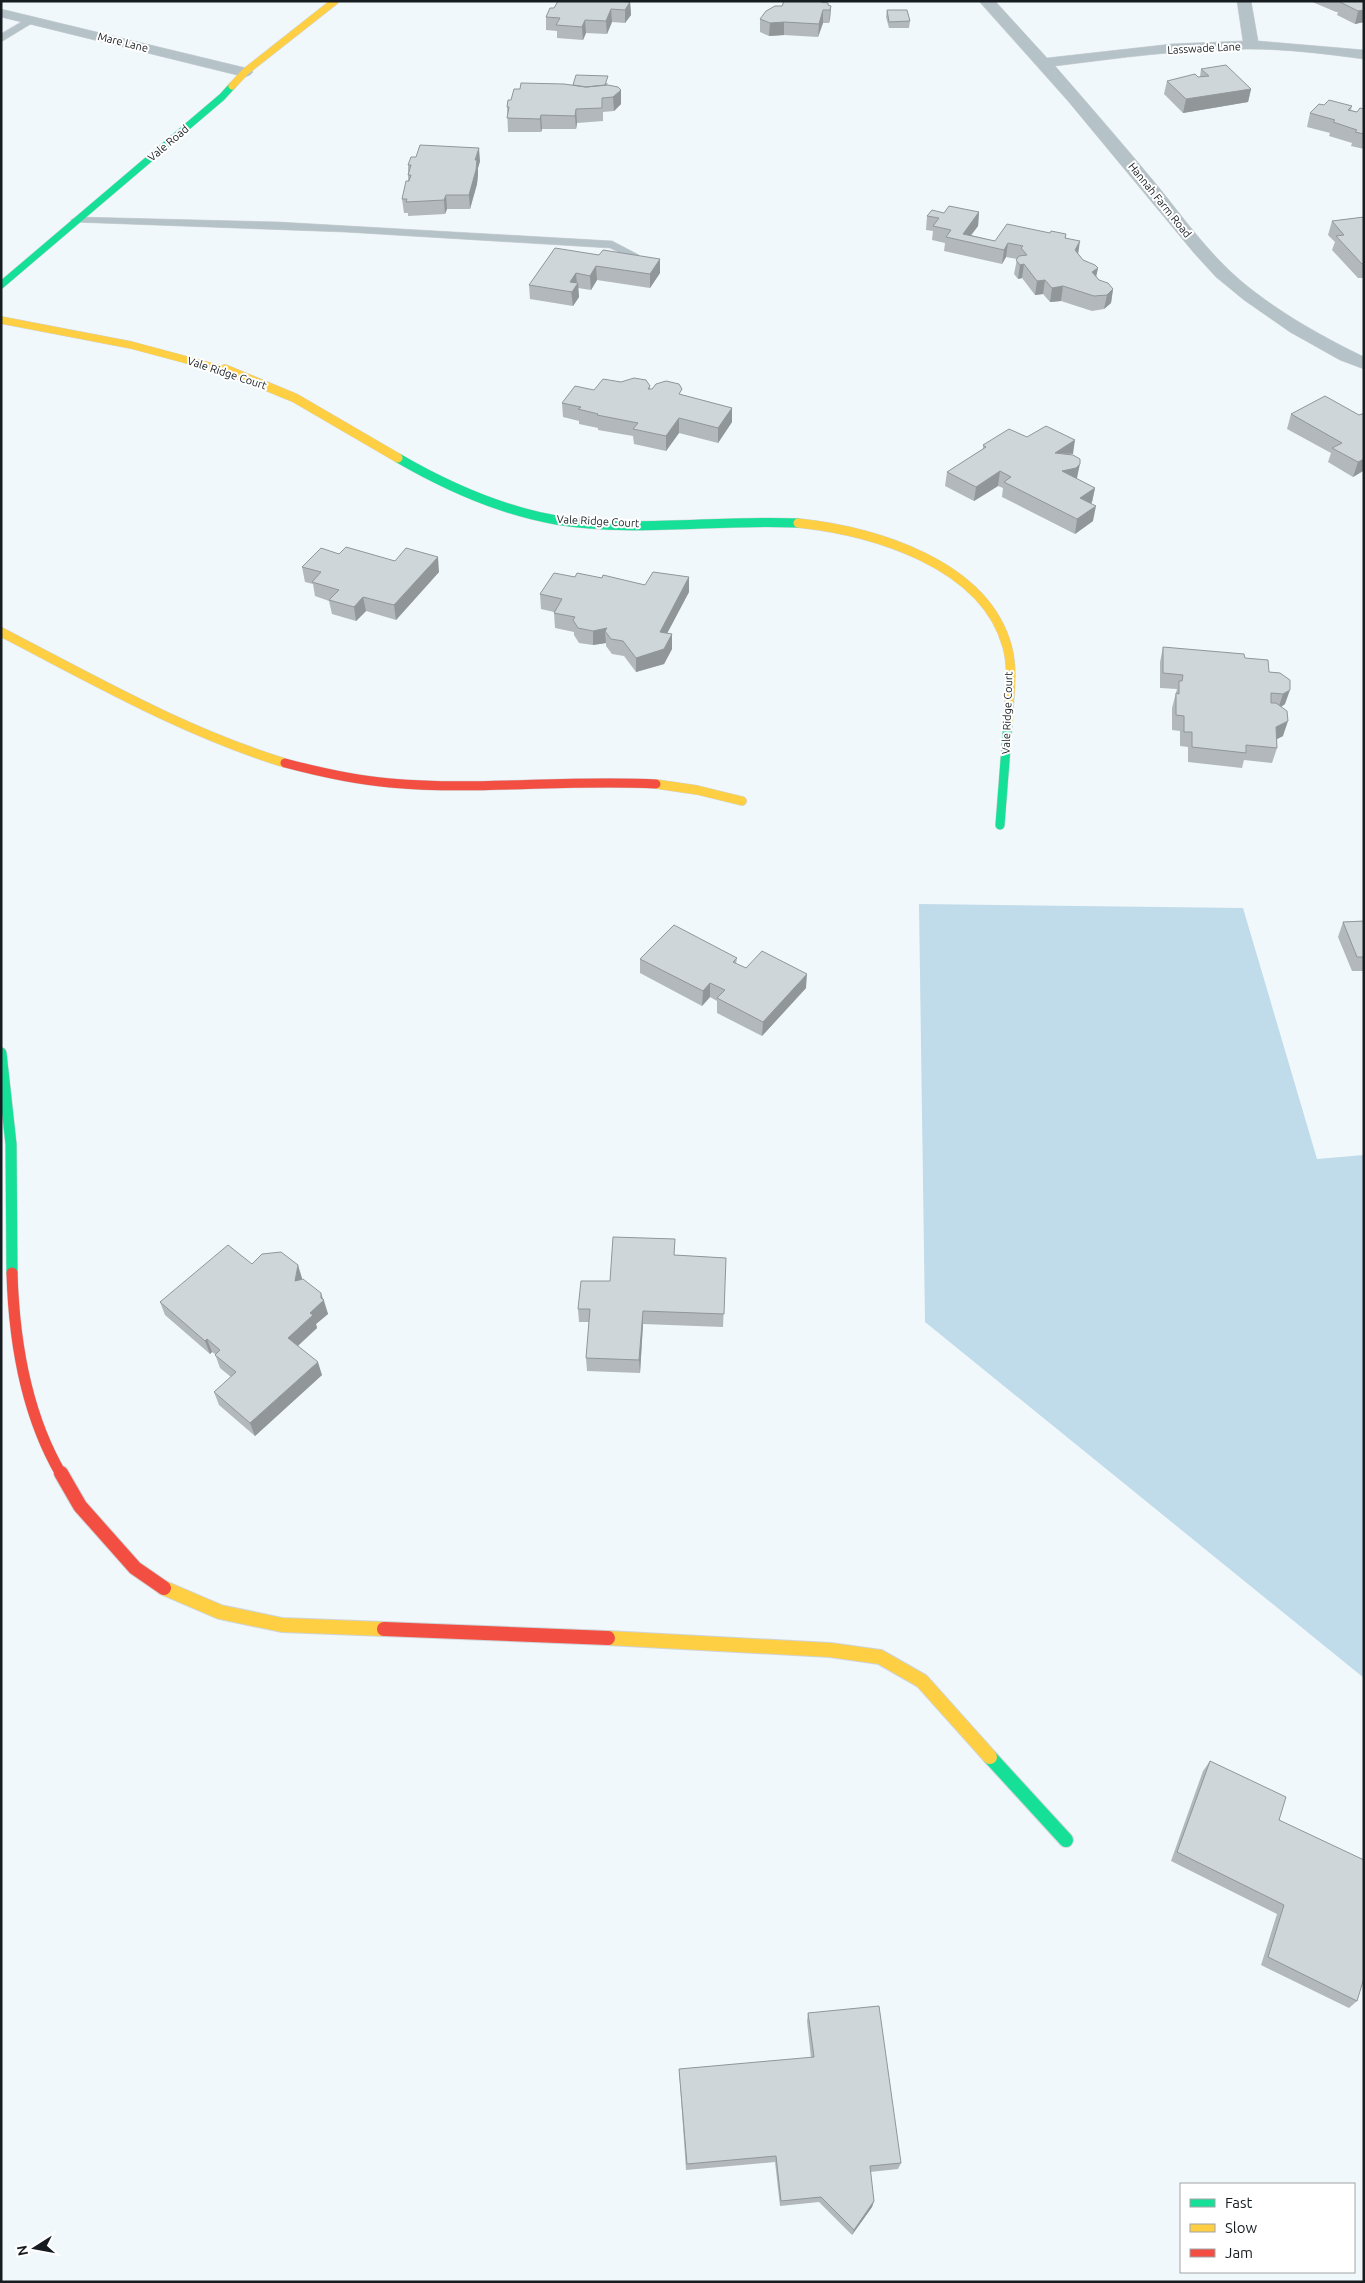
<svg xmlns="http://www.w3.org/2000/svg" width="1365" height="2283" font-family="Ubuntu,sans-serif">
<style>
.forest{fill:#c0dbe9}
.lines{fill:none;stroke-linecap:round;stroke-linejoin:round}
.lane-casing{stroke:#cfd4d7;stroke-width:1}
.street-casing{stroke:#cfd4d7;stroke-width:1}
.fast-far3-casing{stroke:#cfd4d7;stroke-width:8}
.fast-far2-casing{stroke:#cfd4d7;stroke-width:10}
.fast-far1-casing{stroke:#cfd4d7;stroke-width:12}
.fast-casing{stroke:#cfd4d7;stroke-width:16}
.slow-far2-casing{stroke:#cfd4d7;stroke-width:8}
.slow-far1-casing{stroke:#cfd4d7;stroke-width:10}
.slow-casing{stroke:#cfd4d7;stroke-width:16}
.jam-far2-casing{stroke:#cfd4d7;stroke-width:10}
.jam-far1-casing{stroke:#cfd4d7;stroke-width:12}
.jam-casing{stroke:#cfd4d7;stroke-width:16}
.lane{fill:#b5c2c8;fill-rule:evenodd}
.street{fill:#b5c2c8;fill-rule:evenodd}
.fast-far3{stroke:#16e098;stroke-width:7}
.fast-far2{stroke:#16e098;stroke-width:9}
.fast-far1{stroke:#16e098;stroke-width:11}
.fast{stroke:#16e098;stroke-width:14}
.slow-far2{stroke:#ffcf43;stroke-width:7}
.slow-far1{stroke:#ffcf43;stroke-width:9}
.slow{stroke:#ffcf43;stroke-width:14}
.jam-far2{stroke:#f24e42;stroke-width:9}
.jam-far1{stroke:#f24e42;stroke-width:11}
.jam{stroke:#f24e42;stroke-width:14}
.wall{fill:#b2b8bb}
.shaded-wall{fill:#919698}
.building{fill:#cfd6d9;stroke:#919698}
.labels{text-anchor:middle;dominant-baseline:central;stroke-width:4;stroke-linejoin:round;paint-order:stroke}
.far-street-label{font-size:11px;fill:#161c20;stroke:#fff}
</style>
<rect width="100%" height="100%" fill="#f1f8fb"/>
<path class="forest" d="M919,904l324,4 74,251 47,-4v523l-439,-356z"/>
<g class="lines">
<g class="lane-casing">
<path id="lane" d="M30,17l4,1v4l-33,20v-8z
M77,217l201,5 334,19 27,14 -6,4 -23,-11 -265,-16 -272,-10 -2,-2z"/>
</g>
<g class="street-casing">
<path id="street" d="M979,1h16l52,57 125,-14 71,-3 -6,-40h14l7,40 106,9v9c-38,-5 -76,-10 -115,-10 -65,0 -130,9 -194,17 34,39 68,78 101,118 27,33 52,69 85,97 37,31 80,55 123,76v12l-24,-9 -50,-28 -46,-32 -28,-23 -22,-24 -126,-152z
M1,9l249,60 3,3 -3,3 -5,2 -244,-60z"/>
</g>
<g class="fast-far3-casing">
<path id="fast-far3" d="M1,285l221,-188 10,-11"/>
</g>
<g class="fast-far2-casing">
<path id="fast-far2" d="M398,458c50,29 101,52 158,62 79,13 162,-1 242,3
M1000,825l8,-103"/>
</g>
<g class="fast-far1-casing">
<path id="fast-far1" d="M1,1053l10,91 1,129"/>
</g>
<g class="fast-casing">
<path id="fast" d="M990,1757l76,83"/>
</g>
<g class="slow-far2-casing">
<path id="slow-far2" d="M232,86l13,-14 90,-71
M1,320l130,25 97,26"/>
</g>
<g class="slow-far1-casing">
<path id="slow-far1" d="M225,369l70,29 103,60
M798,523c75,8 186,40 209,123 7,24 2,51 1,76
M1,632c93,48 183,100 284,131
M656,784l41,6 45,11"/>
</g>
<g class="slow-casing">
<path id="slow" d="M164,1588l56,24 62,13 102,4
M608,1638l222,12 50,7 42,24 68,76"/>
</g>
<g class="jam-far2-casing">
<path id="jam-far2" d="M285,763c34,9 69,17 105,20 88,8 177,-4 266,1"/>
</g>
<g class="jam-far1-casing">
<path id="jam-far1" d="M12,1273c2,69 14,141 49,201"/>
</g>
<g class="jam-casing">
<path id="jam" d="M61,1473l19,33 55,62 29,20
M384,1629l224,9"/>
</g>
<use href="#lane" class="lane"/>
<use href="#street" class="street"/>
<use href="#fast-far3" class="fast-far3"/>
<use href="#fast-far2" class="fast-far2"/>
<use href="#fast-far1" class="fast-far1"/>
<use href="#fast" class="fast"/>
<use href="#slow-far2" class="slow-far2"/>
<use href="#slow-far1" class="slow-far1"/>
<use href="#slow" class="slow"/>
<use href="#jam-far2" class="jam-far2"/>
<use href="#jam-far1" class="jam-far1"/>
<use href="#jam" class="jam"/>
</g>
<path class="wall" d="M824,1v1l4,3 3,1 -1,13 -1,4h-6l-5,14 -34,-2 -15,1 -9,-4v-13l22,-13z
M1310,1h54v21l-9,2 -18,-9 1,-3h-2z
M630,2l1,13 -6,8 -13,-1 -5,12 -21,-1 -3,7 -26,-2v-7l-11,-1v-13l8,-9z
M887,10l23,11 -1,7h-20l-3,-11z
M1201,69l50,20 -3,13 -65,11 -19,-19 3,-13 33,-4z
M608,83l-1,2 14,5v14l-7,7 -11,1v9l-26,2 -1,6h-34l-1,3h-33l-1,-25 13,-18 53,-4z
M1324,105l28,1 -1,4 6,2 7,-3v40l-13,-3 1,-3 -23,-7 1,-3 -23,-6 3,-14z
M480,161l-2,7v6l-1,10 -7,25h-23l-2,5 -37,2v-3h-4l-2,-14 6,-18v-16z
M979,212l-1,14 -7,9 24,6 55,-8 16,1v4l17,22 15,8 -2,8 3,4 14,9 -2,14 -7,6 -12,2 -31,-10 -11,1 -7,-8 -8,1 -13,-17 -4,1 -4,-5 3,-15 -11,-2 -4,7 -58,-13 1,-8 -13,-3 1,-9 -7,-1 1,-14 17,-3z
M1364,217v62l-1,-1h-5l-26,-28 3,-8 -7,-7 4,-14z
M555,248l105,25 -10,15 -53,-8 -6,10 -13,-2 1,9 -6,9 -43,-7 -1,-14z
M621,382l29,4v3l32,6 50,13v14l-14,21 -39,-10 -13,18 -32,-7 -1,-8 -35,-6v-2l-19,-4v-3l-16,-4 -1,-14 32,-13z
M1291,414l68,1 5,-1v58l-1,-1 -10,6 -25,-15 3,-9 -44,-24z
M1027,437l45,18 5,24 18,9 -3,14 -1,2 2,17 -18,13 -73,-37 1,-9 -5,-2 -24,15 -29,-15 2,-14 36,-23v-4z
M339,554l56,7 44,11 -43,48 -30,-9 -10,10 -24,-7 -3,-13 -14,-5 -2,-12 -8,-2 -3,-15z
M575,577l27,1 43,7 44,-8v15l-22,41 5,1v15l-8,15 -28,8 -12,-16 -12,-2 -6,-8v-3l-13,2 -14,-2 -5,-8v-3l-19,-4 -1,-15v-1l-13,-3 -1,-15z
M1163,647l82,11 24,14 11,1 5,31 -4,3 2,29 -6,3v9l-5,15 -28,-3 -2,8 -54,-6v-15l-8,-1v-15l-8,-1v-22l5,-19 -17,-1v-26z
M1364,921v50h-12l-14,-34 5,-15z
M737,958l-1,6 10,4 60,20 -44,48 -45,-23v-12l-7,-4 -8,9 -62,-33v-14z
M675,1255l51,3 -3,69 -80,-3 -3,49 -53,-2 -1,-13 3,-36h-10l-1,-13 32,-28z
M252,1264l50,14 -1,1 23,21 4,14 -12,10 1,4 -19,18 24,29 -67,61 -36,-31 -5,-13 17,-15 -11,-9 -5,-14 -3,-2 -2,2 -45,-39 -5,-13z
M1210,1761l69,59 78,181 -8,7 -88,-43 16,-51 -106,-53 32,-90z
M808,2013l93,150 -3,6 -28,3 4,29 -2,6 -20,28 -33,-33 -39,4 -5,-44 -89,8 -7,-101 132,-11 -4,-37z"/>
<path class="shaded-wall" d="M630,2l1,13 -6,8v-13z
M831,6l-1,13 -1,4 1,-13z
M611,9l1,13 -5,12 -1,-13z
M823,10v13l-5,14 1,-13z
M1364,10v12l-9,2 3,-13z
M585,20l1,13 -3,7 -1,-13z
M784,22v13l-15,1 1,-13z
M1251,89l-3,13 -65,11 3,-14z
M621,90v14l-7,7 -1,-14z
M576,109l1,14 -1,6 -1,-13z
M541,115l1,14 -1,3 -1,-13z
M479,148l1,13 -2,7v6l-1,10 -7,25 -1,-14 6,-35z
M446,195l1,14 -2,5 -1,-14z
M979,212l-1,14 -12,16 -3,-8z
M1080,241l-2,14 -3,-5z
M1008,243l-2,14 -4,7 2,-14z
M660,259v14l-10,15v-14z
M1024,264l-2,14 -4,1 2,-14z
M596,266l1,14 -6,10 -1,-14z
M1098,268l-3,14 -3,-10z
M576,273l1,12 1,-2 1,14 -6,9 -3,-24z
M1045,280l-2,14 -8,1 2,-14z
M1063,286l-2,15 -11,1 2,-14z
M1113,289l-2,14 -7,6 3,-14z
M732,408v14l-14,21v-15z
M679,418v15l-13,18v-15z
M1075,440l-2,14 -18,-1z
M1364,459v10l-1,2 -10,6 5,-15z
M1080,464l-3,14 -4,5 -11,-12z
M1000,471l-2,15 -24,15 2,-14z
M1095,488l-3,14 -15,11 3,-15z
M1096,506l-3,15 -18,13 2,-15z
M438,557l1,15 -43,48 -2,-15z
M689,577v15l-29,55v-15z
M363,597l3,14 -10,10 -2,-14z
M607,628l-2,3 1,12 -13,2v-14z
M672,634v15l-8,15 -28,8v-14z
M1290,690l-5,14 -7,5 5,-15z
M1288,721l-5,15 -12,6 5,-15z
M807,974l-1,14 -44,48 1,-14z
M710,983v14l-8,9 1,-15z
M298,1265l4,13 -3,16 -4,-13z
M321,1293l7,21 -12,10 1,4 -25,23 -4,-13 33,-40z
M643,1311v13l-3,49 -1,-13z
M207,1339l5,13 -2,2 -5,-13z
M318,1362l4,13 -67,61 -5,-13z
M874,2201l-2,6 -20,28 2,-5z"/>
<path class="building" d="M558,1h56l16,1 -5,8 -14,-1 -5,12 -21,-1 -3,7 -26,-2 4,-7 -14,-1 4,-9h4z
M784,1h37v1l7,1v2l3,1 -1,4h-7l-4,14 -35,-2 -14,1 -10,-4 6,-8 9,-5h7z
M1342,1h22v9l-6,1 -18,-9z
M887,10h20l3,11 -21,1z
M1226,65l25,24 -65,10 -19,-18 28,-7 3,3 11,-1 -8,-7z
M576,75l32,1 -3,9 -19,2 -13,-2z
M521,83l43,1 22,3 22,-2 10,2 3,3 -8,7 -11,1v10l-26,1 -1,7 -34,-1 -1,4 -33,-1 2,-11h-2l1,-7h3l3,-11h6z
M1329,100l23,6 -4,4 9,2 3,-4 4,1v25l-9,-2 2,-2 -24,-8 2,-2 -25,-7 9,-9 5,1z
M420,145l59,3 -4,12h2l-1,10 -7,25h-23l-2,5 -38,2 1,-3h-5l4,-18h3l2,-6h-3l3,-10h-3l3,-8h5z
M949,206l30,6 -16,22 32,7 12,-17 43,9 1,-2 15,3 -1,4 15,3 -5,9 8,10 12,5 3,3 -6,4 7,8 9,3 5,6 -6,6 -13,1 -31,-10 -11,2 -7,-8 -8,1 -13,-17 -4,1 -4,-5 3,-4 8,-1 -6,-7 2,-2 -15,-3 -4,7 -58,-13 5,-7 -18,-4 6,-8 -12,-2 5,-6 12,3z
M1364,217v47h-2l-26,-28 8,-1 -12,-14z
M555,248l44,7 4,-5 57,9 -10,15 -54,-8 -6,10 -14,-3 -6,9 8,1 -6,9 -43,-7z
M634,378l12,2 4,6 -2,3h4l4,-5 10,-3 13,3 3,5 -3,5 53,14 -14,20 -39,-10 -13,18 -33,-7 5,-6 -41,-8 1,-1 -20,-5 3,-2 -19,-4 13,-17 19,4 9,-11 18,3z
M1325,396l34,19 3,-1h2v45l-6,3 -26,-14 10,-5 -51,-29z
M1046,426l29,14 -20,13 18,2 7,4v5l-4,4 -14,3 33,17 -15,10 16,8 -19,13 -73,-37 7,-5 -11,-6 -24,16 -29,-15 39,-25 -3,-2 26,-16 18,8z
M346,547l49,14 11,-13 32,9 -44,48 -31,-8 -9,10 -25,-7 10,-10 -27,-8 9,-10 -19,-5 19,-19 18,6z
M653,572l36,5 -29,55 12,2 -8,15 -28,9 -13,-17 -12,-2 -6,-8 2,-3 -14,3 -15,-3 -5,-8 2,-3 -21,-4 8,-14 -22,-5 14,-21 21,4 2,-4 25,5 1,-3 42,10z
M1163,647l81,7 1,4 23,2 1,12 11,1 10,7v10l-7,4 -12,-1v10h5l11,8 1,10 -12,6 1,21 -31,-3v8l-54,-6v-15h-8v-16l-8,-1v-22l3,1v-13h3l1,-6 -20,-2z
M1364,921v36h-7l-14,-35z
M674,925l63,33 -4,4 13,6 16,-17 45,23 -44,48 -46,-24 8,-8 -15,-7 -7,8 -63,-32z
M613,1237l62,2 -1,16 52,3 -2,56 -81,-3 -4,49 -53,-2 4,-49h-12l3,-28h29z
M228,1245l24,19 10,-10 19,-2 17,13 -3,16 8,-2 18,14v5l3,2 -14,13 3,2 -25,23 30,24 -68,61 -36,-31 22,-20 -21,-17 5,-5 -13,-11 -2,2 -45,-39z
M1210,1761l76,36 -7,23 85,40v118l-7,23 -89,-44 16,-52 -107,-53z
M879,2006l22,157 -31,3 4,35 -20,29 -33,-33 -40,4 -5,-45 -89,8 -8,-95 135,-12 -6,-44z"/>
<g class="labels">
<g class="far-street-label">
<text transform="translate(123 42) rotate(14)">Mare Lane</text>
<text transform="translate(1204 48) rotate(-3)">Lasswade Lane</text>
<text transform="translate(168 143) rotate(-40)">Vale Road</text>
<text transform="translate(1160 200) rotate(51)">Hannah Farm Road</text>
<text transform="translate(227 373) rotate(18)">Vale Ridge Court</text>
<text transform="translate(598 521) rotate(3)">Vale Ridge Court</text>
<text transform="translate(1007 713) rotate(-88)">Vale Ridge Court</text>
</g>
</g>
<rect width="1365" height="2283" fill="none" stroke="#161c20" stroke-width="5"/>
<rect x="1180" y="2183" width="175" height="90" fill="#ffffff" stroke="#a2a4a6"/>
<rect x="1190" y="2199" width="25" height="8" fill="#16e098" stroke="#a2a4a6"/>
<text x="1225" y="2208" font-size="15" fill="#161c20">Fast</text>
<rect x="1190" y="2224" width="25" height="8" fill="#ffcf43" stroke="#a2a4a6"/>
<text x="1225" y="2233" font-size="15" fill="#161c20">Slow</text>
<rect x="1190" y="2249" width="25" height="8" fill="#f24e42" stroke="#a2a4a6"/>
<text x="1225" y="2258" font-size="15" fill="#161c20">Jam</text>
<g transform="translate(35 2248) rotate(259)" stroke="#ffffff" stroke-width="4" paint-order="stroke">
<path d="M0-4L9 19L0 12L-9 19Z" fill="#161c20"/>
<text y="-8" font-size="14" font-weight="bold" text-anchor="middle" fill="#161c20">N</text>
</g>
</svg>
